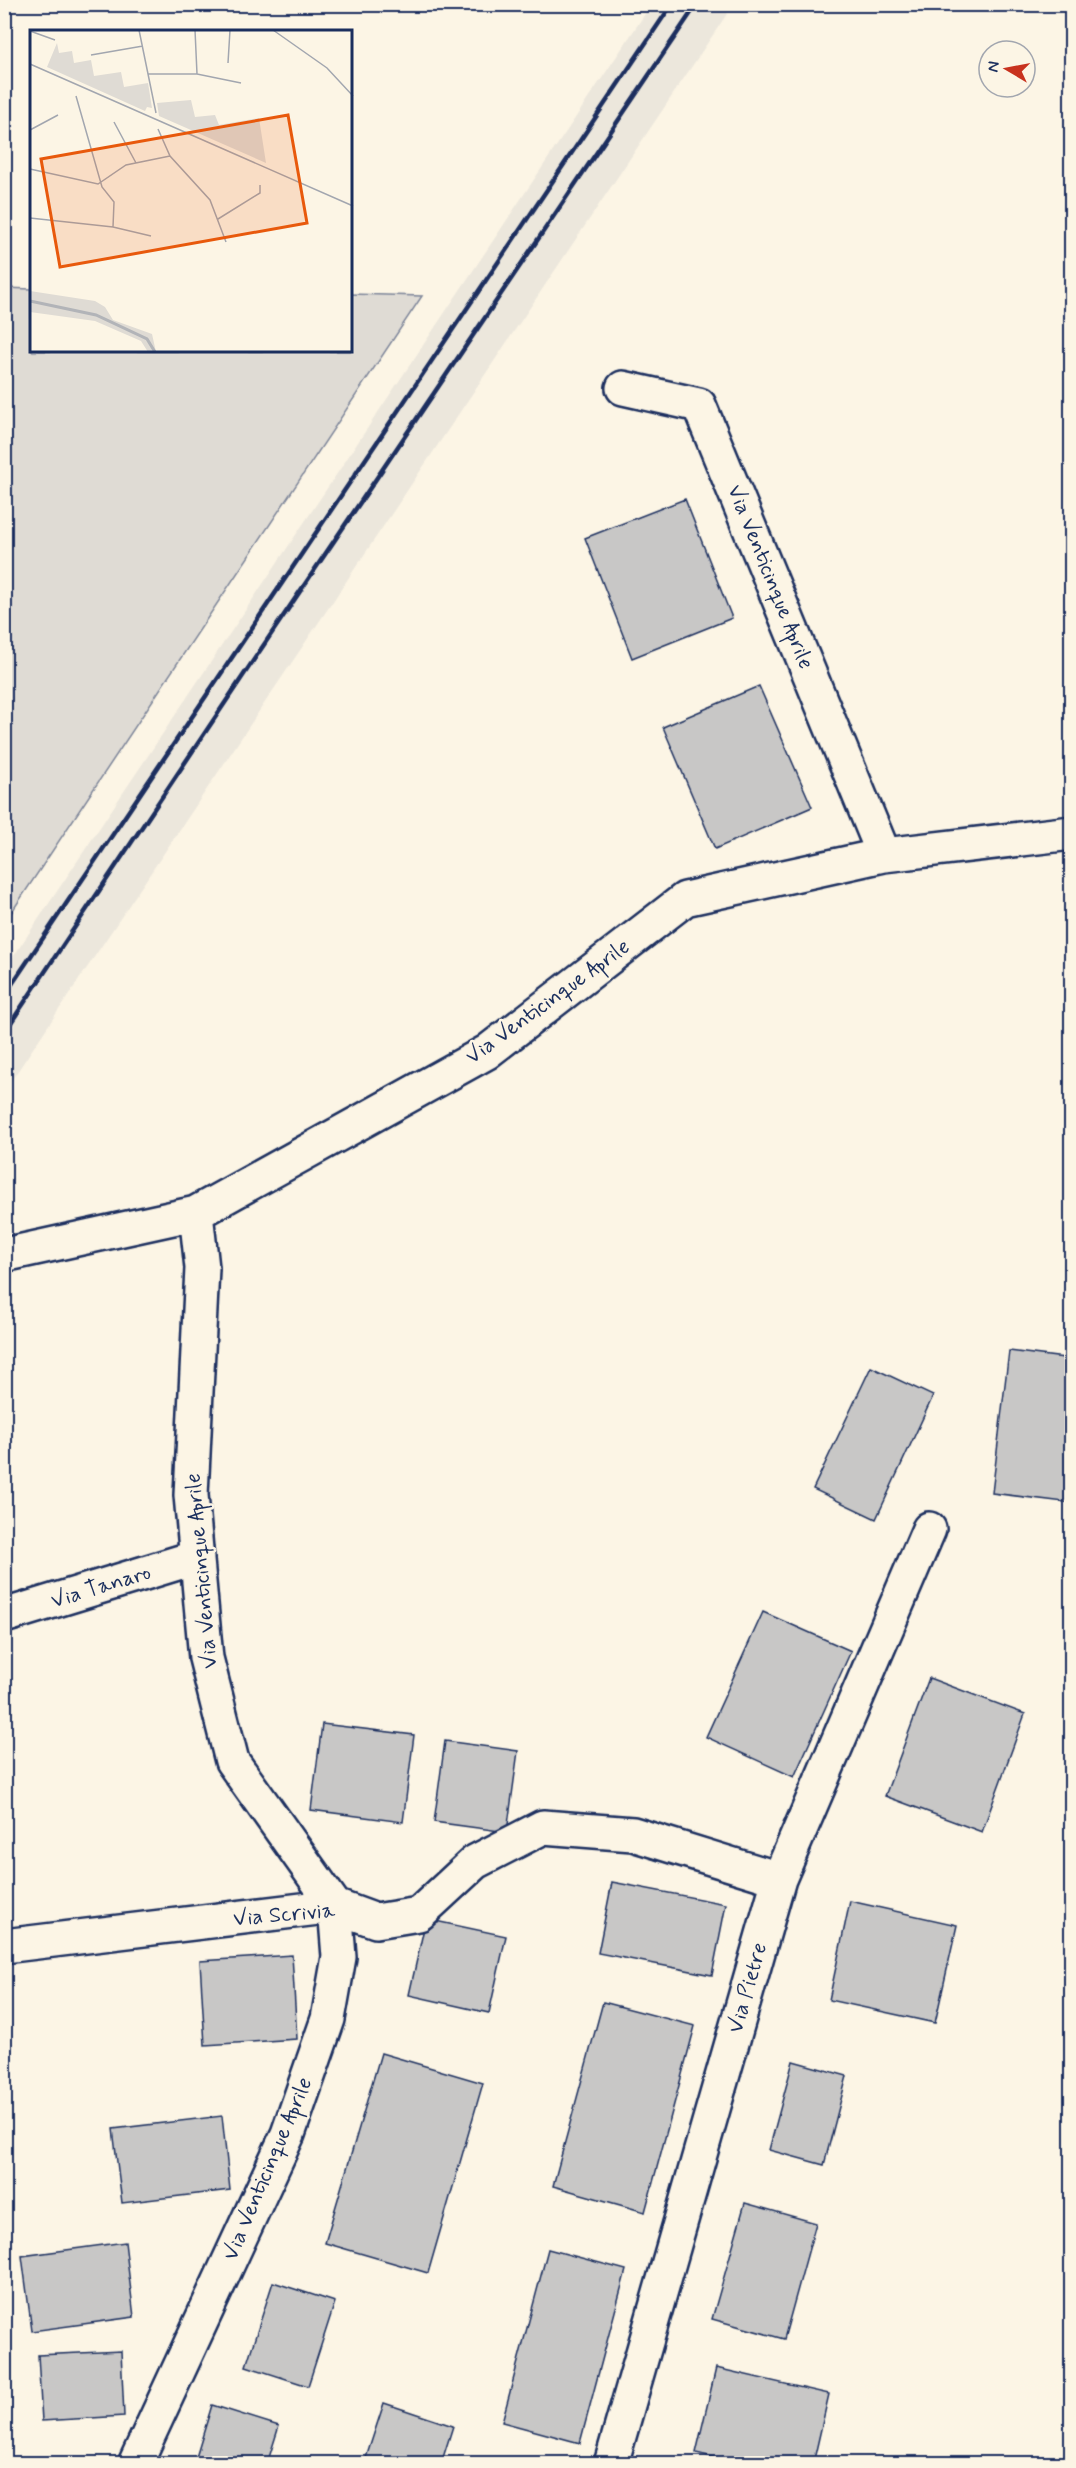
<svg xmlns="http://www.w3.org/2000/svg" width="1076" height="2468" font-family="Mynerve,sans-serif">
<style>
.built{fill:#ece7dc}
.green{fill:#dfdbd4;stroke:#7d8599;stroke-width:1.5}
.building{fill:#c8c7c6;stroke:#1b2f5e;stroke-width:1.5}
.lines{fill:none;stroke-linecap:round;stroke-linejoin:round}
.minor-casing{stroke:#1b2f5e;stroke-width:38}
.minor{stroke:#fcf5e5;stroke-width:33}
.rail{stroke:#1b2f5e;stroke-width:4.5}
.labels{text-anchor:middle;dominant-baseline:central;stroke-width:5;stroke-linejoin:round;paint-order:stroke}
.street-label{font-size:22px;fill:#1b2f5e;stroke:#fcf5e5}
.inset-river{fill:none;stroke:#b2b4b8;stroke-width:3}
.inset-road{fill:none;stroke:#a2a6af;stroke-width:1.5}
.view{fill:#e8590c;fill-opacity:0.15;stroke:#e8590c;stroke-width:3}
.inset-edge{fill:none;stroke:#1b2f5e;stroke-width:3}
</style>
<rect width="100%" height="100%" fill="#fcf5e5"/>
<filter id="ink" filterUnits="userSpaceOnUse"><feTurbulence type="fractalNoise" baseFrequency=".0167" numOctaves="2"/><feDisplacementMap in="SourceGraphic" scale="12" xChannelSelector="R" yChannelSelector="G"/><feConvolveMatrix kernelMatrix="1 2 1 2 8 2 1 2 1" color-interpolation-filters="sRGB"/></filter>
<g filter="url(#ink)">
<path class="built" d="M651,5h82l-728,1085v-121z"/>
<path class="green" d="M5,288l26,1 1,62h319v-57l71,2 -417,626z"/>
<path class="building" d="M685,499l47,119 -100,40 -47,-120z
M759,686l53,121 -97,42 -52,-122z
M1009,1351l63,8v144l-80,-10z
M871,1367l62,29 -57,123 -63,-30z
M763,1612l88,39 -57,126 -88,-40z
M929,1678l96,36 -43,118 -97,-36z
M322,1724l92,11 -11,87 -92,-12z
M445,1741l73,10 -11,81 -73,-10z
M612,1882l114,22 -14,71 -114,-22z
M850,1901l107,24 -22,98 -106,-23z
M426,1919l80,17 -17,77 -80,-18z
M292,1955l5,84 -92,6 -5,-84z
M603,2002l92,24 -50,186 -92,-26z
M381,2053l102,30 -55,190 -103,-30z
M793,2061l54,15 -23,89 -55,-15z
M222,2116l8,74 -108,13 -9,-74z
M745,2203l71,20 -32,116 -72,-20z
M125,2242l9,75 -102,14 -10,-75z
M548,2249l78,21 -46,173 -78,-21z
M273,2282l62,20 -27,84 -62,-20z
M121,2351l3,65 -82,5 -4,-66z
M716,2368l113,26 -16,70h-72l-45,-11z
M384,2403l69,23 -12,38h-77z
M212,2405l67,21 -12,38h-73z"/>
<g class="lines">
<g class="minor-casing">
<path id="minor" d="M623,388l76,17 185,450
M4,1255l192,-42 291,-161 198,-153 199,-44 188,-22
M4,1616l193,-59
M4,1946l331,-40 41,15 43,-7 56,-52 68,-35 90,7 146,45
M135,2464l153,-330 40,-115 11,-62 -4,-51 -103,-145 -26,-103 -15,-163 11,-227 -6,-55
M611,2464l168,-585 150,-350"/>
</g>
<use href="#minor" class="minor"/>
<path class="rail" d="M4,996l668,-992
M4,1033l253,-378 440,-651"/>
</g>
</g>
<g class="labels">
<g class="street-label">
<text transform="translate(770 577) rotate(68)">Via Venticinque Aprile</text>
<text transform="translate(548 1002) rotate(-36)">Via Venticinque Aprile</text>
<text transform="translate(202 1571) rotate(-95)">Via Venticinque Aprile</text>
<text transform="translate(101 1587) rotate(-17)">Via Tanaro</text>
<text transform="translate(284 1915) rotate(-5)">Via Scrivia</text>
<text transform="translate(748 1988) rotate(-74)">Via Pietre</text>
<text transform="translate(268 2169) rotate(-67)">Via Venticinque Aprile</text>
</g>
</g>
<g transform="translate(30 30)">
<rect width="322" height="322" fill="#fcf5e5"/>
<path d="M27,13l2,10 13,-2 2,12 17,-3 3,16 27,-4 3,15 24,-4 4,25 -5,-1 -2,4 -98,-44zM161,70l4,17 20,-2 4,10 40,-7 7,45 -107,-47 -2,-13zM0,261l65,10 10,6 8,13 39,14 4,18h-8l-7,-11 -46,-20 -65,-9z" fill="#dfdbd4"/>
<path class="inset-river" d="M0,271l66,14 51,24 8,13"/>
<path class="inset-road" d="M109,0l17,83M165,0l2,44M243,0l54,38 26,28M0,1l25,9M61,25l52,-9M198,33l2,-33M0,34l323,142M118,44h49l44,9M46,66l26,91 12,15 -1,25M84,92l22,41M128,99l12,27 40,44 16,42M0,100l28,-15M0,139l68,15 28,-19 44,-9M0,188l83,9 38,9M188,189l42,-26v-8"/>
<path class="view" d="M258,85l19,108 -247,44 -19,-108z"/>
<rect width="322" height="322" class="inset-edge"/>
</g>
<rect width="1076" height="2468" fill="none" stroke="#fcf5e5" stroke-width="24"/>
<rect x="12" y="12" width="1052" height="2444" fill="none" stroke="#1b2f5e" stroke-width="2" filter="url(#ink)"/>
<g transform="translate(1007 69) rotate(280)"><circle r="28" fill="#fcf5e5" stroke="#a2a6af" stroke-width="1.5"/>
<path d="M0-4.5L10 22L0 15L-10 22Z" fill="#c8321e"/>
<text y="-9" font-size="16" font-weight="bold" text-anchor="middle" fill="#1b2f5e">N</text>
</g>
</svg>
